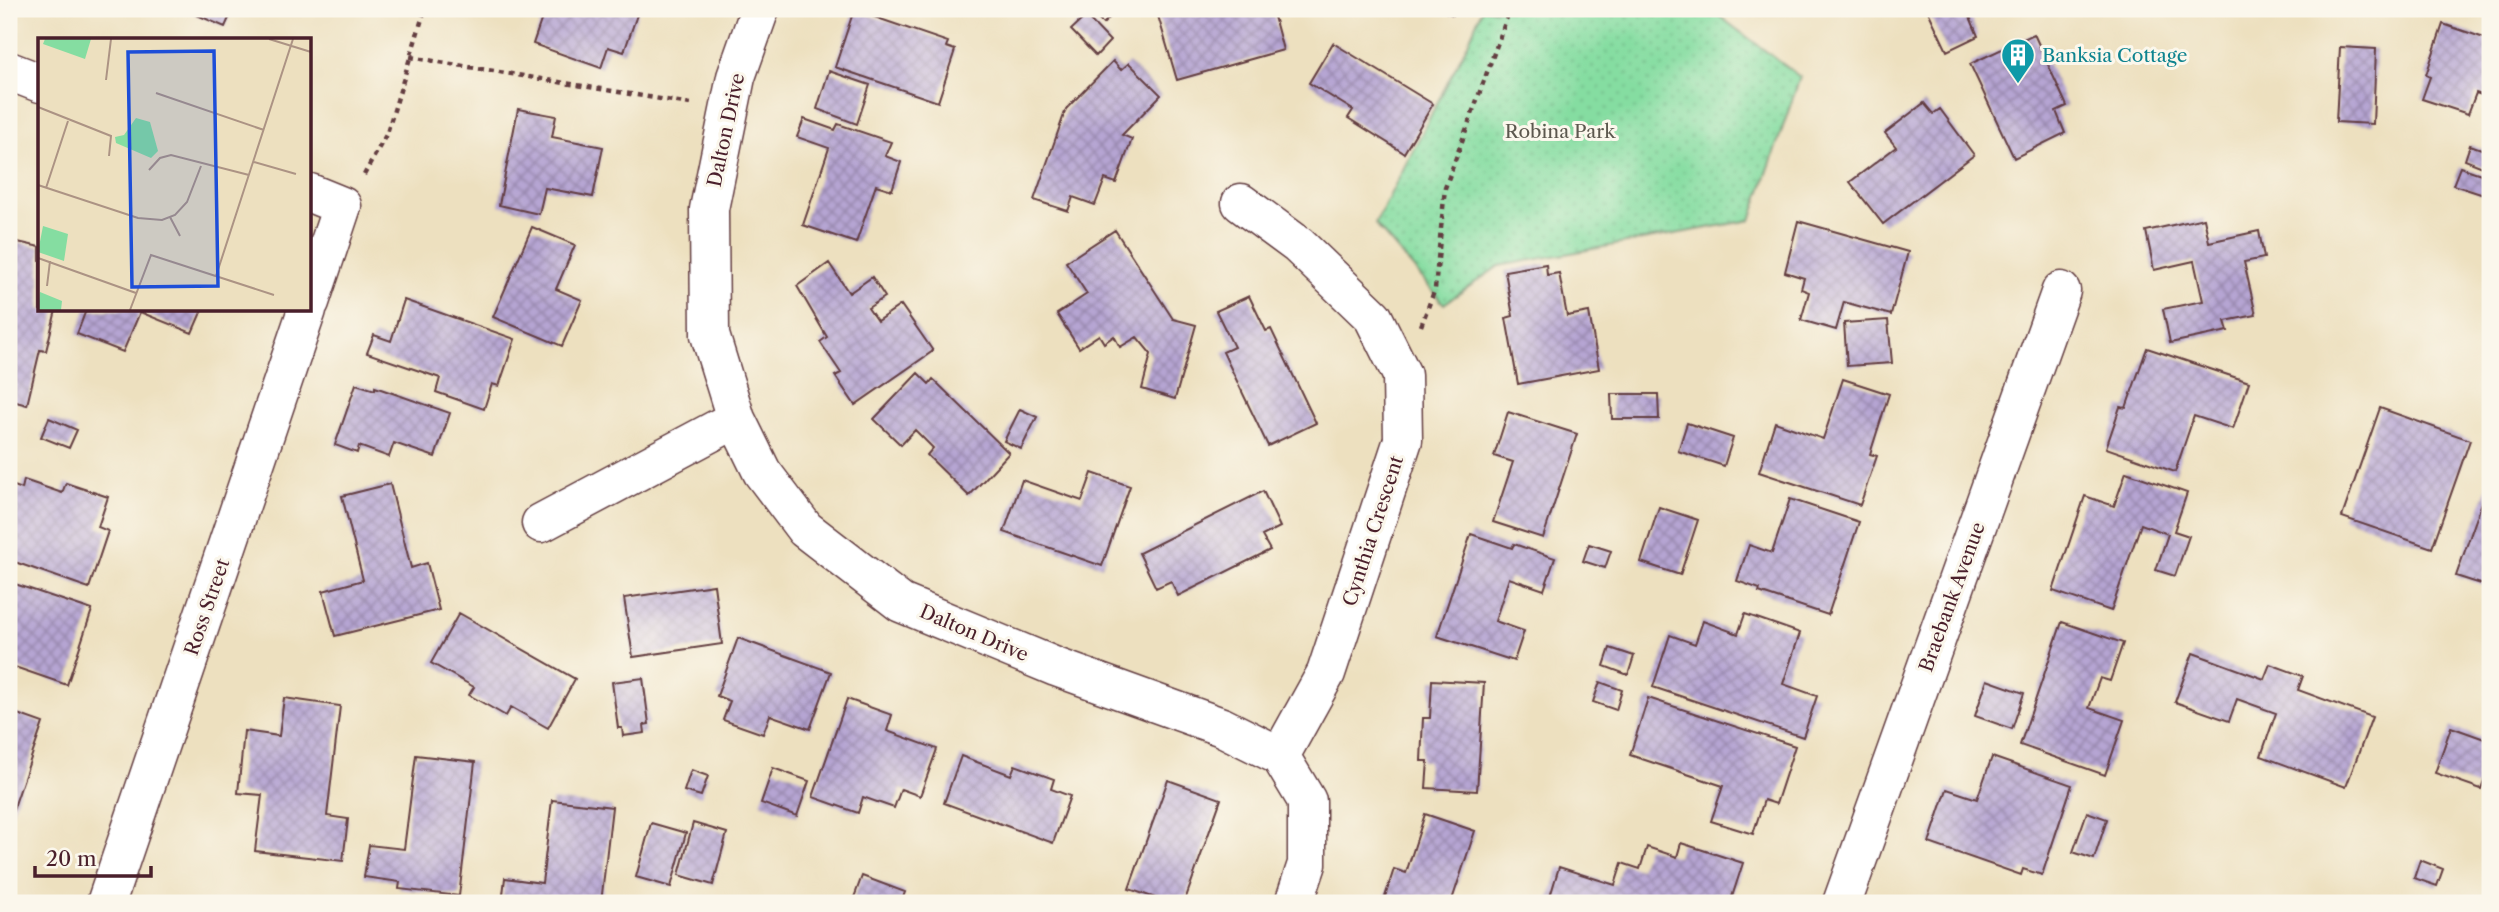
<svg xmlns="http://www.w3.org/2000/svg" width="2499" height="912" font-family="'Libre Caslon Text',serif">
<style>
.grass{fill:url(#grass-dots);stroke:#687e66;stroke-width:2}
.building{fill:url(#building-cross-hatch)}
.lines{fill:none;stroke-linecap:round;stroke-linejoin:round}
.minor-casing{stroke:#623c41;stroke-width:41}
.path{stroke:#623c41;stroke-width:4.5;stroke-dasharray:5 5;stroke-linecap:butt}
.minor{stroke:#fff;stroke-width:38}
.labels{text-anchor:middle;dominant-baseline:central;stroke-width:6;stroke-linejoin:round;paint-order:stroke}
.culture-label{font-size:19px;fill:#0d838f;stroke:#fbf7ec;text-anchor:start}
.street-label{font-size:19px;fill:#4a1f2b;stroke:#fbf7ec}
.park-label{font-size:19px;fill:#5c584e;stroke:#fbf7ec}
.inset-road{fill:none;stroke:#ac9384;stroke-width:2}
.view{fill:#1d4ed8;fill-opacity:0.15;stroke:#1d4ed8;stroke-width:3.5}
.inset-edge{fill:none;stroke:#4a1f2b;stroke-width:3.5}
</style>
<defs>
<pattern id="grass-dots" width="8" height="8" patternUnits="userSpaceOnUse" patternTransform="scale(1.75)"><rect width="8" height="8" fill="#85dda1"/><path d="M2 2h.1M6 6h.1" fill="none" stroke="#74bd8b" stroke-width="1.8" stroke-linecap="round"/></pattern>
<pattern id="building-cross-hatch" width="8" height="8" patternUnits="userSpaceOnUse" patternTransform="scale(1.75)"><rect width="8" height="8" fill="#b6a5d3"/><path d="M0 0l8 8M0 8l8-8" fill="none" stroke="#9686ab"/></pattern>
</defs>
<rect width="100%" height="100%" fill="#fbf7ec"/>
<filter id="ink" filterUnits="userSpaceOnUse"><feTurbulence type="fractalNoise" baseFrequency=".0143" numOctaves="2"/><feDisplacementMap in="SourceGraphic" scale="14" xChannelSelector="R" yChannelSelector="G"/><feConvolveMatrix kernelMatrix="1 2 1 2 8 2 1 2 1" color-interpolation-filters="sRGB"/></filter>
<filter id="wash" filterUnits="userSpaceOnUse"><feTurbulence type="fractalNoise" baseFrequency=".00686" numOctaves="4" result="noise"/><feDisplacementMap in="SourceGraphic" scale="28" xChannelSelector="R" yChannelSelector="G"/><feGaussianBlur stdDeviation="1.57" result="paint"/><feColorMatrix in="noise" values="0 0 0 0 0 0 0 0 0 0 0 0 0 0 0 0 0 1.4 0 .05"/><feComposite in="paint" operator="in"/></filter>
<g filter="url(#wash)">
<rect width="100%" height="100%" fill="#ede0bf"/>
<path class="grass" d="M1482,9h228l90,68 -49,143 -252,46 -55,38 -69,-80 93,-181z"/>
<g id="blocks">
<path class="building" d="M183,9h50l-8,18z
M545,9h94l-15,43 -16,-5 -7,21 -68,-24z
M1092,9h22l2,2 -13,13 -13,-13z
M1156,9h41l1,6 22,-6h52l11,41 -106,30z
M1438,9h17l-2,6z
M1927,9h60l-17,8 8,19 -31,15z
M854,10l94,32 -2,5 9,3 -17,52 -103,-35z
M1086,16l24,25 -14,15 -25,-26z
M2443,24l47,16v58l-14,-5 -8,21 -46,-15 8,-22 -4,-2z
M2034,34l33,72 -11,5 9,22 -51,25 -44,-94z
M1333,43l100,61 -29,49 -56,-35 5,-8 -44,-27z
M2340,47l36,2 -3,75 -37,-2z
M1113,61l8,9 8,-7 32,32 -39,40 10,4 -16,44 -11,-4 -10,26 -22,-8 -5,14 -34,-11 32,-91z
M829,71l41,14 -13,39 -40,-15z
M1924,103l9,11 7,-5 34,46 -91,69 -33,-42 46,-35 -11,-14z
M518,109l38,7 -4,21 51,10 -10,50 -48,-9 -6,26 -40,-9z
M804,119l31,11 3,-6 53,18 -6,14 16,6 -9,28 -16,-5 -20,58 -53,-18 26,-77 -32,-11z
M2470,145l20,7v18l-25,-10z
M2460,167l30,10v20l-37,-12z
M2204,218l5,24 50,-11 5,27 -20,4 12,53 -31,6 3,10 -58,12 -7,-34 40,-8 -9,-40 -40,9 -8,-39z
M1798,221l110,31 -17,63 -47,-13 -8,28 -35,-10 8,-28 -8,-3 3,-11 -19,-6z
M532,227l43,18 -19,44 26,11 -20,46 -69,-29z
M1115,230l58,89 23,6 -21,74 -33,-10 9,-35 -14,-17 -17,10 -6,-11 -10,7 -5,-8 -20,13 -22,-34 30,-20 -21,-32z
M9,240l31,7v63h16l-10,41 -6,-1 -13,55 -18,-5z
M829,263l20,30 23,-16 13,20 -17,11 9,13 24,-16 32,46 -78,54 -20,-29 6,-3 -21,-31 7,-5 -30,-51z
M1546,264l1,11 12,-2 8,43 22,-4 10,57 -81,15 -12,-66 7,-2 -8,-45z
M1249,296l17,35 5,-2 45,94 -48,23 -45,-94 11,-5 -18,-36z
M404,300l111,39 -16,47 -7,-2 -8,25 -48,-17 4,-14 -73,-25 7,-18 17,6z
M86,310h116l-10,23 -52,-21 -17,40 -46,-18z
M1888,320l4,43 -45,3 -3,-43z
M2147,348l102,34 -16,47 -39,-13 -19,56 -69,-24 14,-41 6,1z
M918,373l11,11 4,-5 76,74 -40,43 -42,-41 6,-7 -18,-18 -14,15 -27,-26z
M1843,379l46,15 -19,60 7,2 -17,49 -101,-33 16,-50 48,17z
M356,384l19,6v-3l75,26 -15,44 -41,-14 -5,14 -30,-11 -2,7 -22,-8z
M1611,394h47l1,25h-47z
M2380,408l90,32 -38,108 -90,-31z
M1020,409l17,8 -16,32 -17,-8z
M1508,412l69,22 -34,104 -50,-16 20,-60 -19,-6z
M49,418l28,12 -8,18 -28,-11z
M1687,423l46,15 -9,28 -46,-15z
M2126,472l61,21 -13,38 15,5 -14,40 -19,-6 12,-36 -27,-10 -30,87 -58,-20 32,-95 29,10z
M1092,473l38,13 -28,80 -98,-34 18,-52 60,21z
M24,480l38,13 4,-10 42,14 -10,30 10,4 -19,57 -80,-28v-76l13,5z
M2490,480v107l-34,-11z
M390,484l21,84 16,-5 12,47 -104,26 -12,-45 40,-11 -21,-84z
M1263,491l17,36 -18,9 8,14 -92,46 -7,-15 -15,7 -17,-35z
M1790,499l69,23 -31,93 -69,-23 1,-3 -23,-8 12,-36 23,8z
M1659,507l39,13 -18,55 -39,-13z
M1471,534l41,14 2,-4 41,14 -11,32 -35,-12 -14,43 29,10 -10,30 -77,-25z
M1589,544l22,7 -6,17 -22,-7z
M9,582l83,28 -25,75 -58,-20z
M714,585l8,59 -89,13 -9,-59z
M459,613l116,66 -27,49 -37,-21 -5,9 -37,-21 5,-8 -43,-24z
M1745,614l55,19 -17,51 34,12 -14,41 -150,-50 17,-52 25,9 8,-23 35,13z
M2062,622l61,21 -13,38 -10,-3 -11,30 35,12 -19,55 -85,-30z
M738,638l93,34 -21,57 -40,-14 -7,19 -40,-14 7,-19 -13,-5z
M1610,648l24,8 -6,19 -24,-9z
M2193,653l71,26 6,-15 33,12 -5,14 74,27 -26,70 -85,-31 15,-43 -39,-14 -8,22 -54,-19z
M643,678l6,46 -5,1 1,8 -22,3 -1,-8h-4l-6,-46z
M1432,680l52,3 -7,108 -51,-3 2,-27h-7l2,-43h7z
M1987,680l37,13 -12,36 -37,-13z
M1600,682l22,8 -6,20 -23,-8z
M284,698l56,8 -13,110 21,3 -5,42 -88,-10 7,-56 -24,-2 6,-62 35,5z
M1648,698l147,48 -19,58 -12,-4 -11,34 -42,-13 12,-35 -93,-31z
M847,699l45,16 -5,16 50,18 -17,47 -19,-7 -7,19 -31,-11 -5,16 -45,-16z
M9,711l34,12 -31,90 -3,-1z
M2451,727l39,14v22l-9,26 -46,-16z
M416,755l59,7 -16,134 -60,-7 1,-7 -36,-5 5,-32 35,4z
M961,756l50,19 4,-10 39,14 -3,10 19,7 -17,47 -109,-40z
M1992,757l80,28 -30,90 -19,-6 -2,6 -92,-32 18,-54 30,10z
M773,768l36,13 -12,35 -36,-13z
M691,770l17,6 -7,20 -17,-5z
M1168,780l53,19 -37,104h-14l-41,-14z
M552,800l60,7 -11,96h-99l3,-25 37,5z
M2087,812l20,7 -13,40 -21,-7z
M1425,814l50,17 -24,72h-68l11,-34 12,4z
M651,823l35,10 -15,54 -35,-10z
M693,823l34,10 -14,52 -34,-10z
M1681,843l62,20 -12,37 10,3h-182l-10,-3 10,-33 56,18 7,-22 18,6 7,-22 30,10z
M2420,860l23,9 -6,17 -23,-8z
M862,876l43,16 -4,11h-49z"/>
</g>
</g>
<g filter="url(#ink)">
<use href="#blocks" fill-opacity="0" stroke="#623c41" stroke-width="2"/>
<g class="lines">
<g class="minor-casing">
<path id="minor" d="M760,9l-24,68 -27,132 1,126 26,84 26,53 43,57 96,74 155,64 166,60 58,29
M9,71l31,12
M310,193l32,13 -32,96
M1241,203l57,42 75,72 29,58 1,65 -77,233 -46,83
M541,523l195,-104
M1280,756l27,45v63l-13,39
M106,903l201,-593
M1842,903l219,-612"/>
</g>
<path class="path" d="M410,57l280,47
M364,175l23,-42 38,-124
M1421,326l14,-37 10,-101 65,-179"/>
<use href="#minor" class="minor"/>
</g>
</g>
<defs>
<g id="building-pin" transform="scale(1.75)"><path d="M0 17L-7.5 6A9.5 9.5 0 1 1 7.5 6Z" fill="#0f9aa8" stroke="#fbf7ec"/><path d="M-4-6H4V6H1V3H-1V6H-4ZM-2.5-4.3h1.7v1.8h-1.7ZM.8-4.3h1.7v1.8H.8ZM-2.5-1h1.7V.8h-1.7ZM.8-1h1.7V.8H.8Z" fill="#fff"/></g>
</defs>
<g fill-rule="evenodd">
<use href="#building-pin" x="2018" y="55"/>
</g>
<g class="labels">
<g class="culture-label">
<text x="2042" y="55">Banksia Cottage</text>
</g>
<g class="street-label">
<text transform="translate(726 130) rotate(-78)">Dalton Drive</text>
<text transform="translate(1373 531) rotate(-72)">Cynthia Crescent</text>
<text transform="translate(1952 597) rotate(-70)">Braebank Avenue</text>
<text transform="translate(207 607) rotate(-71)">Ross Street</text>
<text transform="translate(974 633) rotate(23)">Dalton Drive</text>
</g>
<g class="park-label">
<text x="1560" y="131">Robina Park</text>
</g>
</g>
<g transform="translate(38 38)">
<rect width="273" height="273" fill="#ede0bf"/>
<path d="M7,1h46l-6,20 -42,-15zM98,80l14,4 8,29 -7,7 -35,-15 -1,-6 9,-2zM5,188l25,8 -4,27 -26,-9zM2,254l22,9 -1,9h-23z" fill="#85dda1"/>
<path class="inset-road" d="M231,1l42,13M68,42l5,-41M118,55l108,37M0,69l73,29 -2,20M216,124l42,12M111,132l11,-12 11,-3 78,20M0,147l100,33 24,2 13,-5 12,-13 14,-36M8,150l22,-67M132,179l10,19M0,220l98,35M178,238l77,-237M9,248l3,-25M92,272l21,-55 123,40"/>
<path class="view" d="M176,13l4,235 -86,1 -4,-235z"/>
<rect width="273" height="273" class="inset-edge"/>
</g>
<rect width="2499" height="912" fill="none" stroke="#fbf7ec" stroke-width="35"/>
<path d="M35 866v10h116v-10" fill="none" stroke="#4a1f2b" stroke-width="3.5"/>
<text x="46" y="866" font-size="21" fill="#4a1f2b" stroke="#fbf7ec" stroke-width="5" paint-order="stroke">20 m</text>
</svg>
